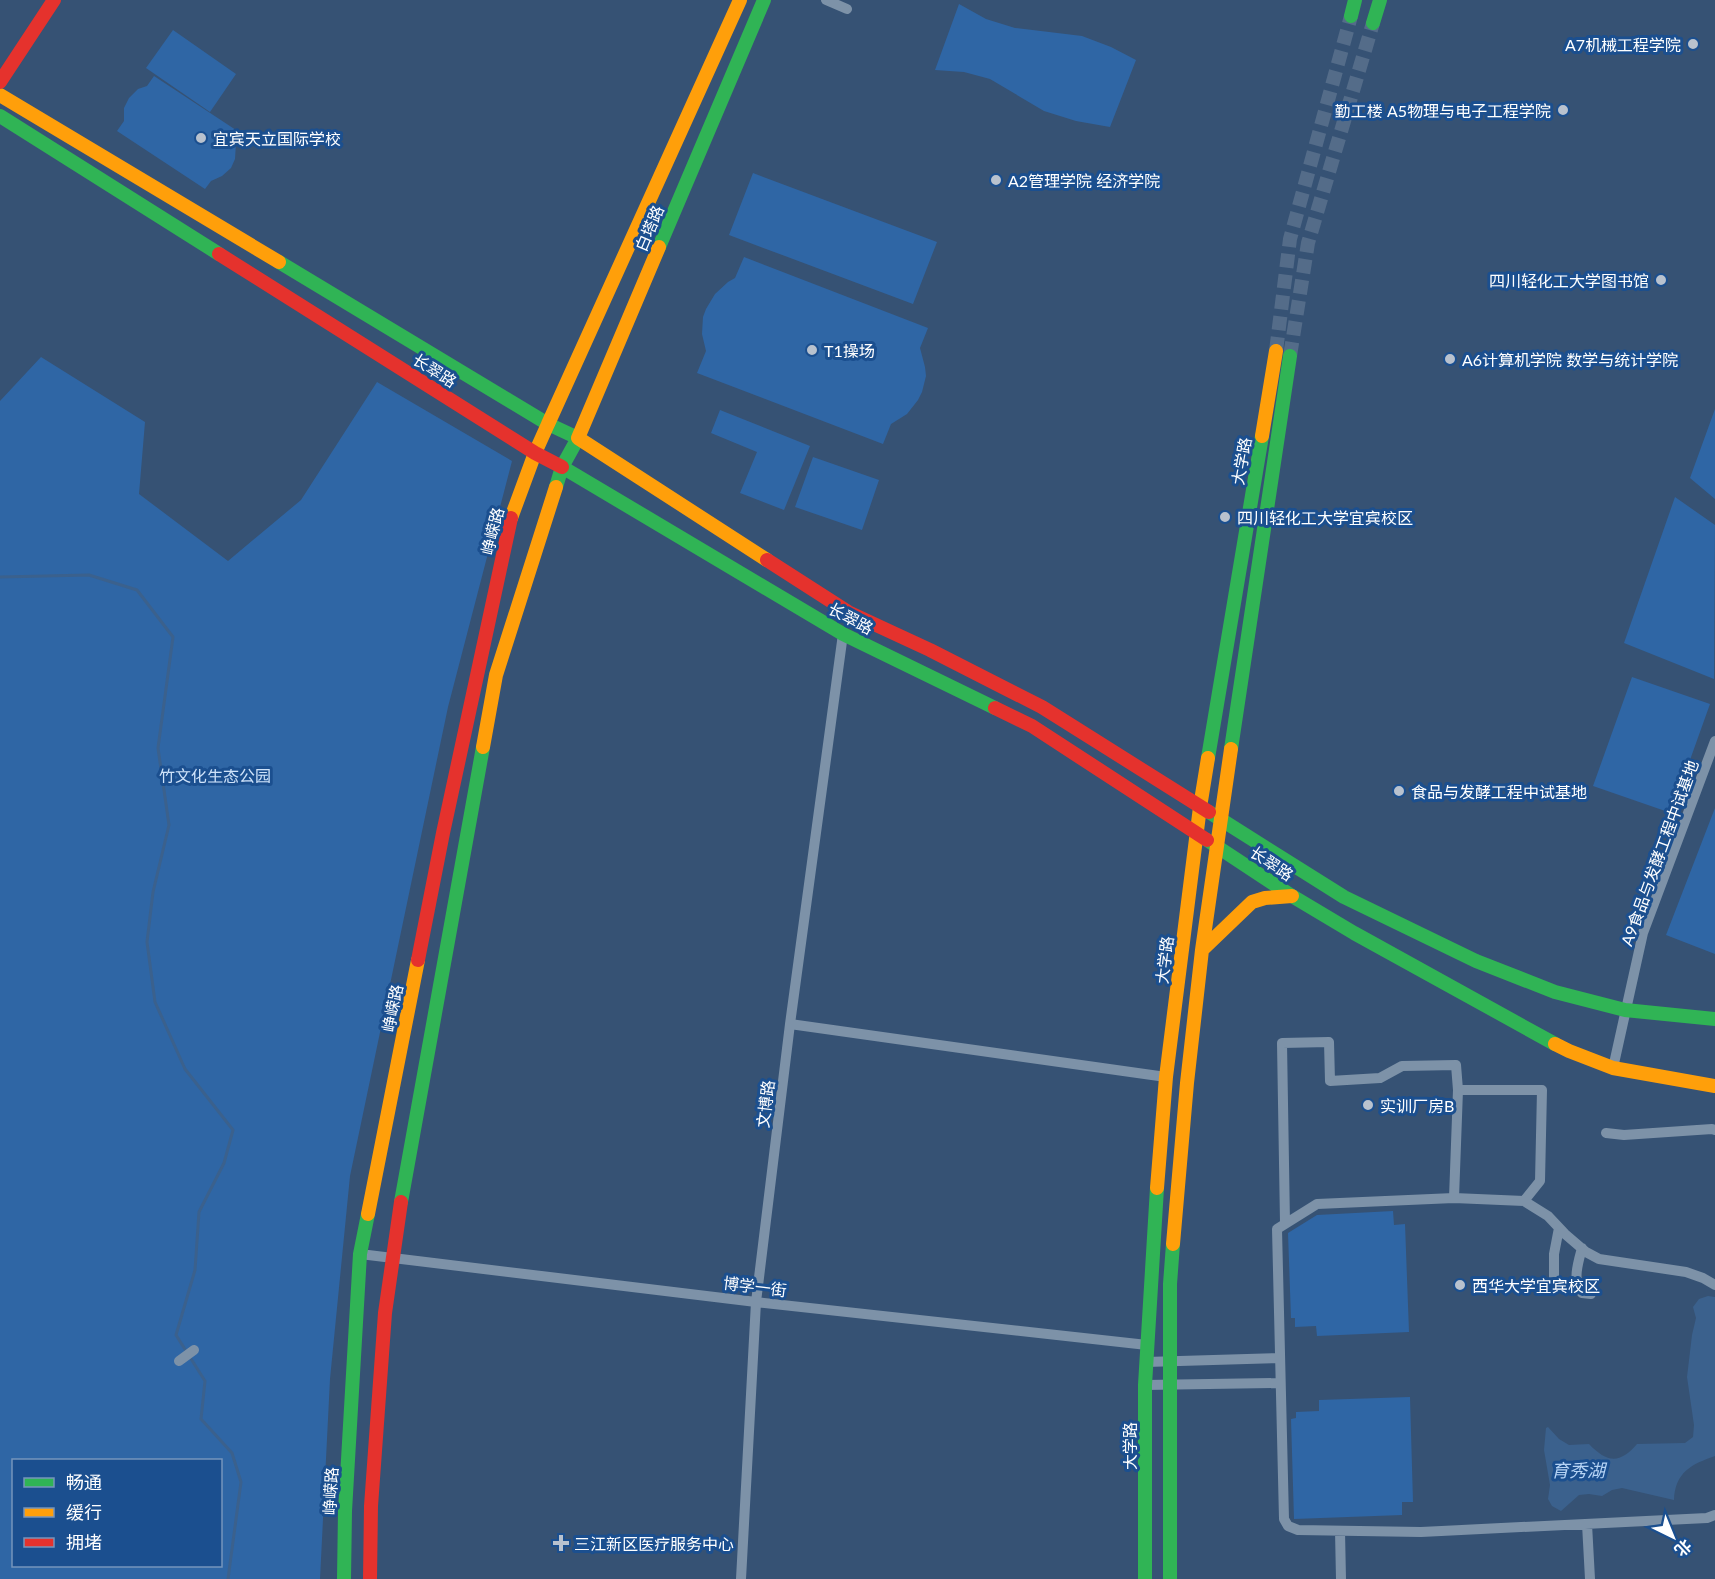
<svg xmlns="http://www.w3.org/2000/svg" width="1715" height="1579" font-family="Lato,'Noto Sans SC',sans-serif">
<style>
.green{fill:#2f66a5;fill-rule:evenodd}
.water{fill:#3b618d}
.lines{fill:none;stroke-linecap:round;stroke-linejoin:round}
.stream{stroke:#3b618d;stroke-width:3}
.secondary-tunnel{stroke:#546c89;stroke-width:14;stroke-dasharray:14 7;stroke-linecap:butt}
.street{stroke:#7d92a8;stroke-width:10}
.fast{stroke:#30b455;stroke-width:14}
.slow{stroke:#ff9f0a;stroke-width:14}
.jam{stroke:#e5322d;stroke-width:14}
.poi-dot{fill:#b9c2ce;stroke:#1b4f8f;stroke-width:2}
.labels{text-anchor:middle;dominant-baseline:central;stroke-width:6;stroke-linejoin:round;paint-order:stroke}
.poi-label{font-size:16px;fill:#fff;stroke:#1b4f8f;text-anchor:start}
.street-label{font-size:16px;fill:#fff;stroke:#1b4f8f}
.park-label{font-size:16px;fill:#cfe3fa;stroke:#1b4f8f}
.water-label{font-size:18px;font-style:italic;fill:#b5d3f5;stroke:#1b4f8f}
</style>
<rect width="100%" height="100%" fill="#365274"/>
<path class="green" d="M959,4l27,15 29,9 67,8 29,11 25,13 -26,67 -34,-6 -32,-10 -54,-32 -26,-7 -29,-2z
M173,30l63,44 -26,38 -64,-44z
M154,76l88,58 -6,9 -1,16 -4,9 -9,8 -11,5 -6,8 -88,-58 7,-10v-13l5,-10 9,-9 9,-3z
M753,173l184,69 -24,62 -184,-69z
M744,257l184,71 -8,20 5,19 1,9 -4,16 -4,8 -11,14 -16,10 -8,20 -186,-71 9,-22 -4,-17 1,-17 3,-8 9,-15 13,-12 7,-4z
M41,357l104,65 -6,72 89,67 73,-61 76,-118 135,79 -64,246 -98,469 -20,203 -10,200h-320v-1178zM14,1460h206v106h-206z
M1715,409v90l-25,-21z
M720,410l90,36 -26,64 -44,-17 17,-41 -46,-19z
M813,457l66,23 -17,50 -67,-23z
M1675,497l40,28 -1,154 -90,-36z
M1632,677l78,27 -39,109 -78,-27z
M1715,808v146l-49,-19z
M1393,1211l1,14 11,-1 4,108 -92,4 -1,-10 -21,1v-9h-4l-3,-85 29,-18z
M1410,1397l3,105h-11v13l-108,4 -3,-100 5,-1v-6l23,-1v-11z"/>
<path class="water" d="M1708,1296l7,1v159c-23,8 -40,16 -41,44l-52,-12 -10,2 -10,6 -13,-2 -10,1 -18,16 -9,-5 -4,-7 2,-14 -6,-35 2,-22 2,-1 11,12 10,6 20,-1c18,19 31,20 48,0l48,-1 8,-6 1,-12 -7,-48 5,-42 4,-17 -3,-11 6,-8z"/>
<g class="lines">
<path class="stream" d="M0,577l89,-2 48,15 36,47 -15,111 11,77 -16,67 -6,50 8,60 30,67 48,61 -9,33 -25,49 -4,58 -19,65 29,46 -4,38 31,34 9,29 -13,97"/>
<path class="secondary-tunnel" d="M1276,351l14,-112 61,-223
M1290,356l18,-113 65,-220"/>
<path class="street" d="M826,0l21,9
M790,1024l376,53
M1613,1068l30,-135 72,-192
M1606,1133l18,2 88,-6 3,1
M1454,1198l4,-108
M1285,1223l-3,-180 47,-1 1,39 50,-3 22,-12 54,-1 2,25h84l-2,91 -16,20
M1582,1248c-4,15 -10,33 0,45l9,1
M360,1254l396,48 391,43
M1554,1278v-24l5,-26
M1715,1285l-12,-7 -17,-6 -87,-13 -13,-7 -21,-18 -17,-18 -24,-15 -70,-3 -137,6 -40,25 7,290 4,7 10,4 123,2 286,-14 8,-3
M179,1361l15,-11
M1146,1362l134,-4
M1145,1385l135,-2
M1587,1524l3,55
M1340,1531l1,48
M741,1579l15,-277 34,-278 53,-390"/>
<path class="fast" d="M1351,16l4,-16
M1373,23l7,-23
M0,116l219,138
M659,247l105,-247
M279,262l269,162 30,14 -16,29 -6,20
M562,467l281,167 152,74
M1231,749l59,-393
M1208,758l54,-322
M1209,812l135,85 132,64 79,31 70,18 90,9
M1207,840l85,56 62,37 201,111
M401,1202l82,-455
M344,1579l1,-68 15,-257 8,-40
M1145,1579v-194l12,-197
M1170,1579v-295l3,-40"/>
<path class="slow" d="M0,95l279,167
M659,247l-81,191 189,122
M548,424l192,-424
M1262,436l14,-85
M511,518l24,-65 13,-29
M483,747l13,-72 60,-188
M1202,950l50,-48 13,-4 27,-2
M1555,1044l14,7 44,17 102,18
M1157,1188l9,-111 34,-270 8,-49
M368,1214l50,-254
M1173,1244l14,-161 15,-133 29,-201"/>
<path class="jam" d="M0,82l54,-82
M219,254l316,199 27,14
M767,560l81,52 82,38 112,57 167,105
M995,708l37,18 175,114
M418,960l25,-127 68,-315
M370,1579l1,-73 14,-193 16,-111"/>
</g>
<g class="poi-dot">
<circle cx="1693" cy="44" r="6"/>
<circle cx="1563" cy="110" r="6"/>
<circle cx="201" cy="138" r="6"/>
<circle cx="996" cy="180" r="6"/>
<circle cx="1661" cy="280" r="6"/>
<circle cx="812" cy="350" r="6"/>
<circle cx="1450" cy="359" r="6"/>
<circle cx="1225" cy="517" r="6"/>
<circle cx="1399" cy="791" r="6"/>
<circle cx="1368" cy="1105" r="6"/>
<circle cx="1460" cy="1285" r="6"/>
<path d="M558 1534h6v6h6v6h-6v6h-6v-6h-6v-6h6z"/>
</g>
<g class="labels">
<g class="poi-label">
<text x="1681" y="44" text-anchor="end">A7机械工程学院</text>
<text x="1551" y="110" text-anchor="end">勤工楼 A5物理与电子工程学院</text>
<text x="213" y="138">宜宾天立国际学校</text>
<text x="1008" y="180">A2管理学院 经济学院</text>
<text x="1649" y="280" text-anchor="end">四川轻化工大学图书馆</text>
<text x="824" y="350">T1操场</text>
<text x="1462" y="359">A6计算机学院 数学与统计学院</text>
<text x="1237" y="517">四川轻化工大学宜宾校区</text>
<text x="1411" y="791">食品与发酵工程中试基地</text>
<text x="1380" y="1105">实训厂房B</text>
<text x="1472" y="1285">西华大学宜宾校区</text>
<text x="574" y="1543">三江新区医疗服务中心</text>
</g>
<g class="street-label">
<text transform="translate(649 228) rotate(-67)">白塔路</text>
<text transform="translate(435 370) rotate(32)">长翠路</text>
<text transform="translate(1241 461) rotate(-80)">大学路</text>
<text transform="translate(492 531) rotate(-76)">峥嵘路</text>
<text transform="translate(851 618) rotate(28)">长翠路</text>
<text transform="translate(1659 853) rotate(-70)">A9食品与发酵工程中试基地</text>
<text transform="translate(1272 863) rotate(34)">长翠路</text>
<text transform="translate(1164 960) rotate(-83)">大学路</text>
<text transform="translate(392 1008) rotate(-79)">峥嵘路</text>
<text transform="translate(765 1104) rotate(-83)">文博路</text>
<text transform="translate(755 1286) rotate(7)">博学一街</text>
<text transform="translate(1129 1446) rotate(-90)">大学路</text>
<text transform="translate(330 1491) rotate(-87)">峥嵘路</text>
</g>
<g class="park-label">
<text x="215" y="775">竹文化生态公园</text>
</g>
<g class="water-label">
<text x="1578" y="1470">育秀湖</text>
</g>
</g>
<rect x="12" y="1459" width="210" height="108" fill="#1b4f8f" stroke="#7695bc" stroke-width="1.5"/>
<rect x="24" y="1478" width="30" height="9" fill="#30b455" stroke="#7695bc" stroke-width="1.5"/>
<text x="66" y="1489" font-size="18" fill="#ffffff">畅通</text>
<rect x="24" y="1508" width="30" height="9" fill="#ff9f0a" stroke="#7695bc" stroke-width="1.5"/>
<text x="66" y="1519" font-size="18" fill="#ffffff">缓行</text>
<rect x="24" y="1538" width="30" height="9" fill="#e5322d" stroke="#7695bc" stroke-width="1.5"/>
<text x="66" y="1549" font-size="18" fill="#ffffff">拥堵</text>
<g transform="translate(1673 1537) rotate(137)" stroke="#1b4f8f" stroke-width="4.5" paint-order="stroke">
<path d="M0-4.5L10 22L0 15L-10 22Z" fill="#ffffff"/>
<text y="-9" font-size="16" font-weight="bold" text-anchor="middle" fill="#ffffff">北</text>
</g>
</svg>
